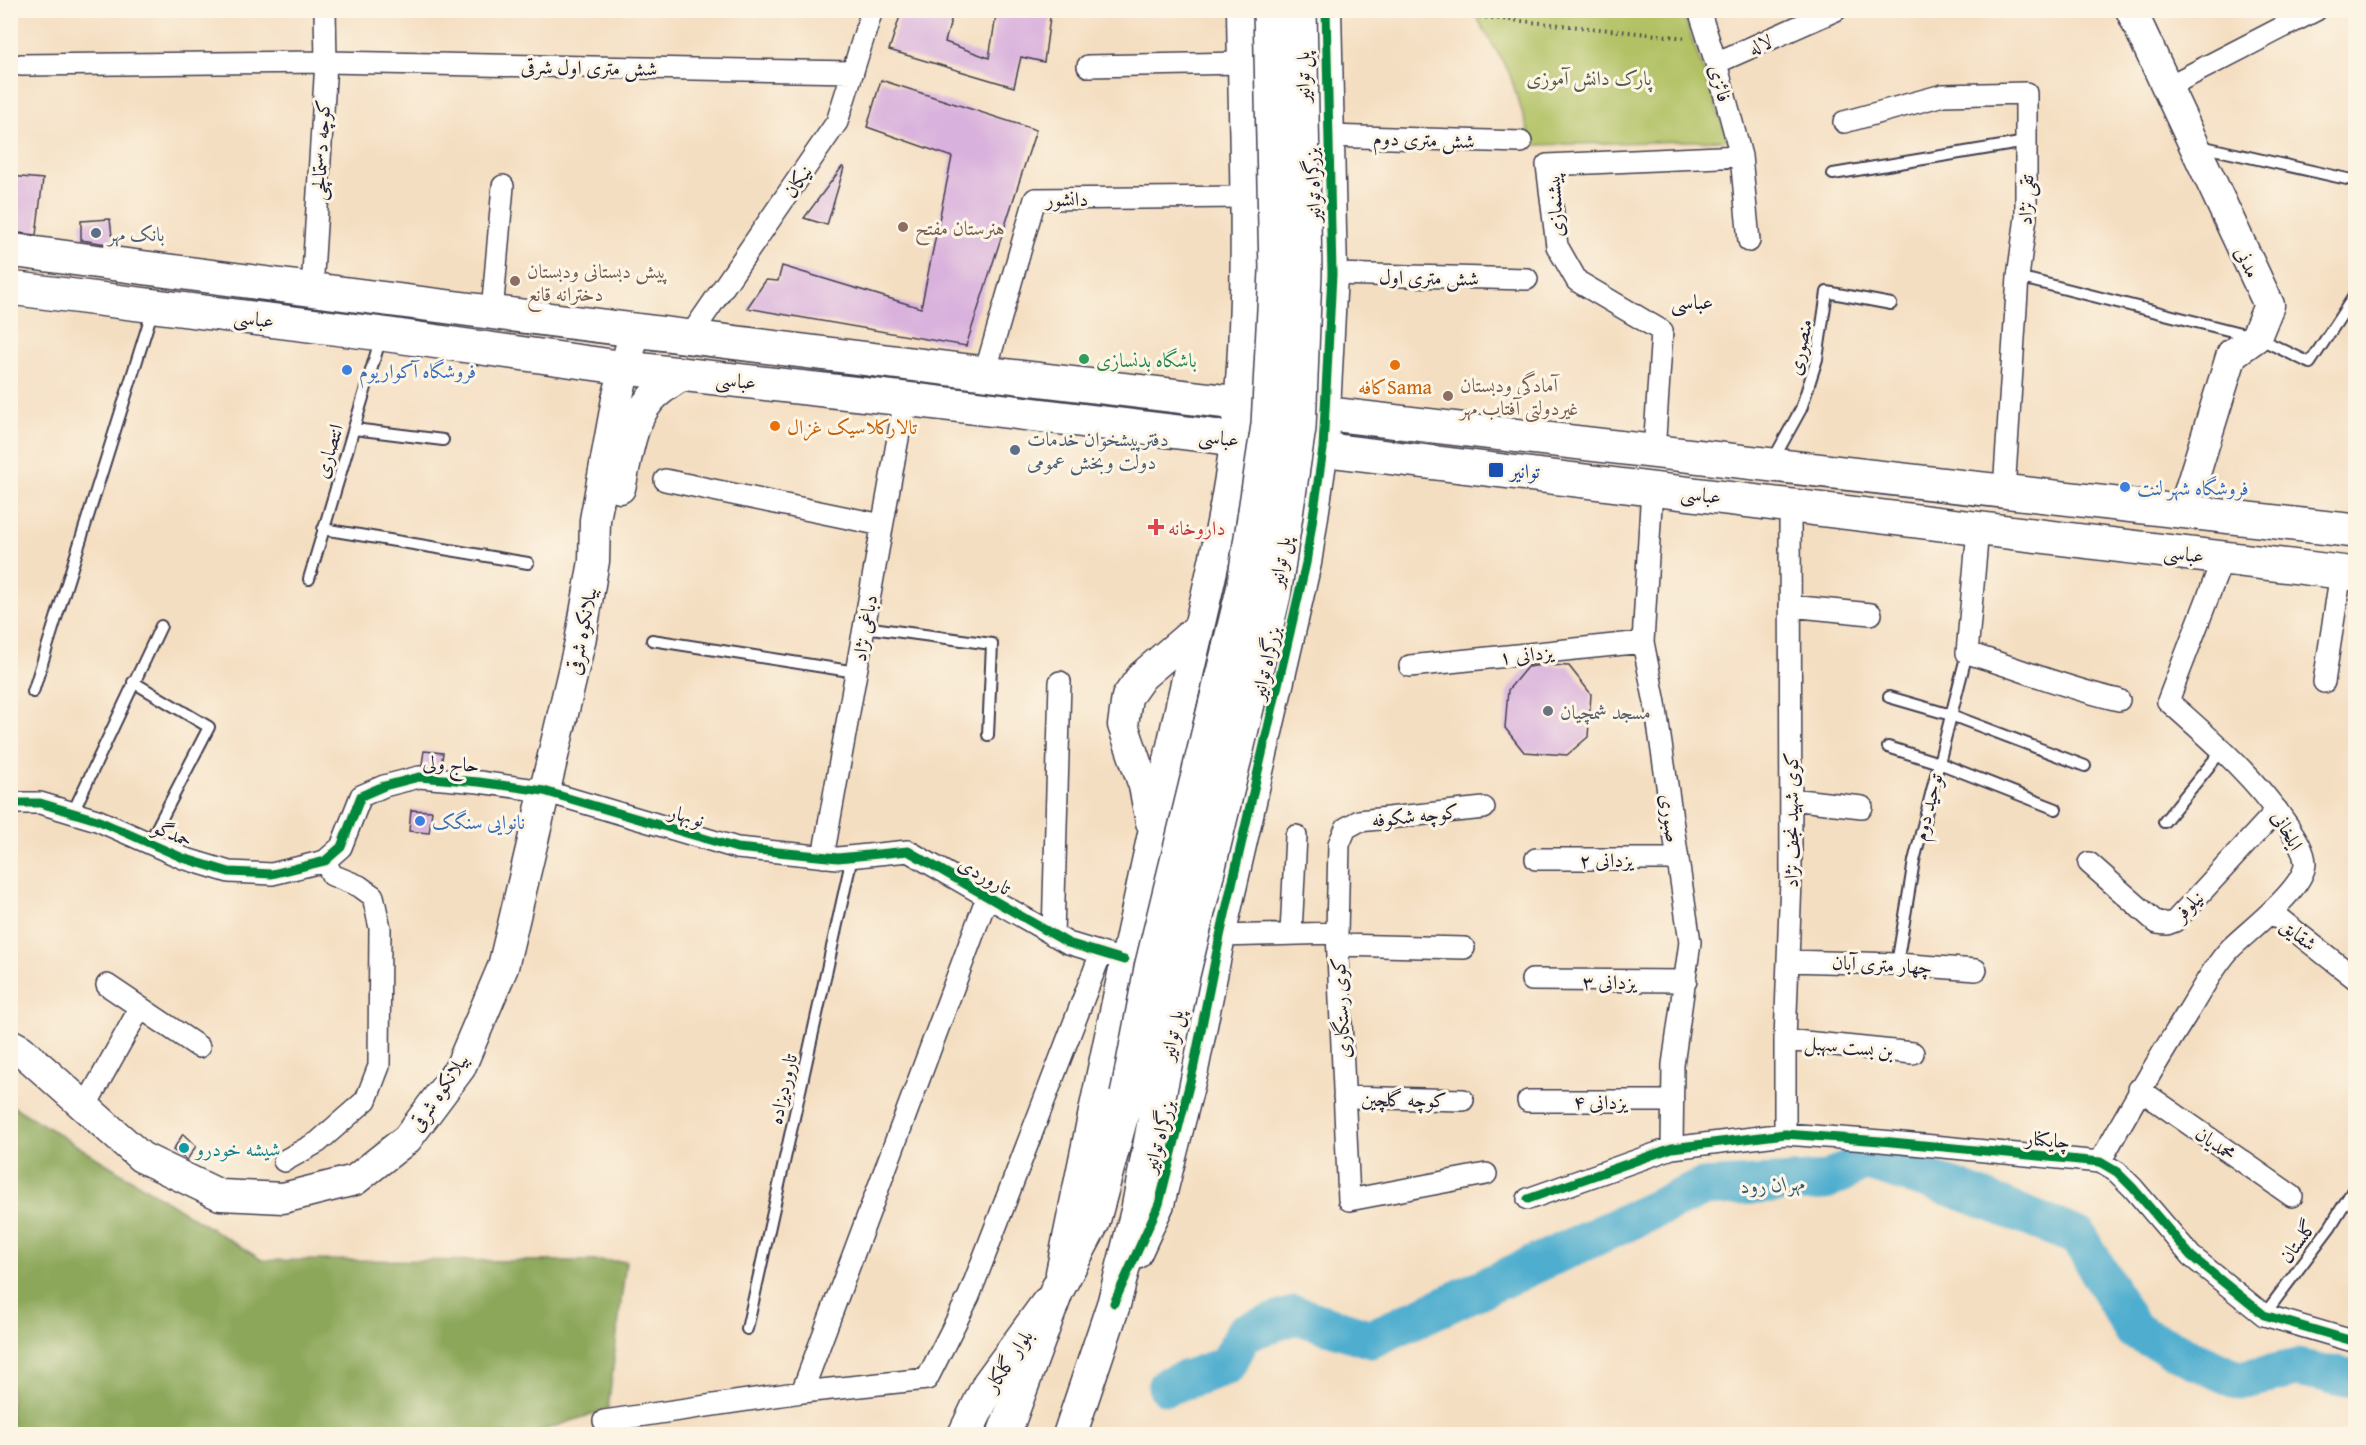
<svg xmlns="http://www.w3.org/2000/svg" width="2366" height="1445" font-family="'Gentium Book Plus',Amiri,serif">
<style>
.green{fill:#b1c164;stroke:#6a7250;stroke-width:1.5}
.forest{fill:#8ca75a;stroke:#57644a;stroke-width:1.5}
.lines{fill:none;stroke-linecap:round;stroke-linejoin:round}
.river{stroke:#50aecf;stroke-width:39}
.building{fill:#d9b1dd}
.lane-casing{stroke:#423e4f;stroke-width:14}
.street-casing{stroke:#423e4f;stroke-width:24}
.secondary-casing{stroke:#423e4f;stroke-width:33}
.primary-casing{stroke:#423e4f;stroke-width:36}
.highway-casing{stroke:#423e4f;stroke-width:36}
.path{stroke:#423e4f;stroke-width:4;stroke-dasharray:1.5 4.5;stroke-linecap:butt}
.lane{stroke:#fff;stroke-width:10}
.street{stroke:#fff;stroke-width:21}
.secondary{stroke:#fff;stroke-width:30}
.primary{stroke:#fff;stroke-width:33}
.highway{stroke:#fff;stroke-width:33}
.highway-bridge-casing{stroke:#423e4f;stroke-width:36;stroke-linecap:butt}
.highway-bridge{stroke:#fff;stroke-width:33}
.cycleway-casing{stroke:#fcf5e5;stroke-width:13}
.cycleway{stroke:#00873e;stroke-width:9}
.education-dot{fill:#8d6e63;stroke:#fcf5e5;stroke-width:2}
.service-dot{fill:#5c6f8a;stroke:#fcf5e5;stroke-width:2}
.leisure-dot{fill:#2e9e5b;stroke:#fcf5e5;stroke-width:2}
.food-dot{fill:#e8710a;stroke:#fcf5e5;stroke-width:2}
.shop-dot{fill:#3f7fe0;stroke:#fcf5e5;stroke-width:2}
.transit-dot{fill:#1a4fb4;stroke:#fcf5e5;stroke-width:2}
.health-dot{fill:#e0444e;stroke:#fcf5e5;stroke-width:2}
.worship-dot{fill:#6b7280;stroke:#fcf5e5;stroke-width:2}
.culture-dot{fill:#0f9aa8;stroke:#fcf5e5;stroke-width:2}
.labels{text-anchor:middle;dominant-baseline:central;stroke-width:6;stroke-linejoin:round;paint-order:stroke}
.street-label{font-size:20px;fill:#22223b;stroke:#fcf5e5}
.park-label{font-size:20px;fill:#545a49;stroke:#fcf5e5}
.education-label{font-size:20px;fill:#785e54;stroke:#fcf5e5;text-anchor:start}
.service-label{font-size:20px;fill:#4e5e75;stroke:#fcf5e5;text-anchor:start}
.leisure-label{font-size:20px;fill:#27864d;stroke:#fcf5e5;text-anchor:start}
.shop-label{font-size:20px;fill:#366cbe;stroke:#fcf5e5;text-anchor:start}
.food-label{font-size:20px;fill:#c56008;stroke:#fcf5e5}
.transit-label{font-size:20px;fill:#164399;stroke:#fcf5e5;text-anchor:start}
.health-label{font-size:20px;fill:#be3a42;stroke:#fcf5e5;text-anchor:start}
.worship-label{font-size:20px;fill:#5b616d;stroke:#fcf5e5;text-anchor:start}
.culture-label{font-size:20px;fill:#0d838f;stroke:#fcf5e5;text-anchor:start}
.neighbourhood-label{font-size:21px;fill:#22223b;stroke:#fcf5e5}
.water-label{font-size:21px;font-style:italic;fill:#345a76;stroke:#fcf5e5}
</style>
<rect width="100%" height="100%" fill="#fcf5e5"/>
<filter id="ink" filterUnits="userSpaceOnUse"><feTurbulence type="fractalNoise" baseFrequency=".0167" numOctaves="2"/><feDisplacementMap in="SourceGraphic" scale="12" xChannelSelector="R" yChannelSelector="G"/><feConvolveMatrix kernelMatrix="1 2 1 2 8 2 1 2 1" color-interpolation-filters="sRGB"/></filter>
<filter id="wash" filterUnits="userSpaceOnUse"><feTurbulence type="fractalNoise" baseFrequency=".008" numOctaves="4" result="noise"/><feDisplacementMap in="SourceGraphic" scale="24" xChannelSelector="R" yChannelSelector="G"/><feGaussianBlur stdDeviation="1.35" result="paint"/><feColorMatrix in="noise" values="0 0 0 0 0 0 0 0 0 0 0 0 0 0 0 0 0 1.4 0 .05"/><feComposite in="paint" operator="in"/></filter>
<g filter="url(#wash)">
<rect width="100%" height="100%" fill="#f4dec1"/>
<path class="green" d="M1473,11h209l46,129 -195,5 -24,-73z"/>
<path class="forest" d="M10,1106h3l249,154 364,1 -18,148 -76,25h-521z"/>
<g class="lines">
<path class="river" d="M1167,1386l59,-20 18,-33 52,-18 75,24 331,-151 124,-7 39,-20 92,28 122,48 54,93 107,51 57,-13 59,12"/>
</g>
<g id="blocks">
<path class="building" d="M902,10h52l-9,32 44,16 8,-48h54l-7,52 -23,-5 -7,30 -125,-37z
M881,80l155,50 -70,216 -219,-38 19,-28 12,1 4,-15 139,42 31,-151 -85,-30z
M842,167l2,1 -17,57 -23,-7z
M10,176l33,3 -7,56 -26,-3z
M110,219l3,26 -32,-5v-19z
M1544,665l25,1 22,28 -3,43 -21,18 -43,-3 -19,-24 3,-38 19,-23z
M424,751l19,2 -2,13 -19,-2z
M411,810l21,1 -3,22 -20,-2z
M183,1134l13,12 -9,14 -14,-10z"/>
</g>
</g>
<g filter="url(#ink)">
<use href="#blocks" fill-opacity="0" stroke="#423e4f" stroke-width="1.5"/>
<g class="lines">
<g class="lane-casing">
<path id="lane" d="M2200,146l156,35
M1833,174l193,-32
M2018,277l238,60 54,26 46,-70
M354,429l89,11
M1773,460l28,-51 16,-50 10,-67 64,12
M323,529l205,34
M309,579l72,-242
M864,627l128,17 -4,91
M652,640l204,32
M133,682l76,45 -60,116
M33,692l120,-383
M1889,697l62,18 134,51
M1888,747l51,16 117,46
M73,812l88,-186
M2164,822l59,-73
M1897,964l17,-103 53,-208
M2264,1315l66,-88 26,-42
M747,1329l105,-472"/>
</g>
<g class="street-casing">
<path id="street" d="M1699,10l17,53 25,93 8,85
M1716,63l120,-53
M21,65l305,-3 527,10
M1088,66l154,-3
M2167,87l149,-77
M1844,122l99,-27 83,-2v124l-8,60 -14,214
M1328,136l193,6
M1332,274l195,5
M312,290l14,-228 -1,-52
M492,313l11,-127
M690,336l147,-214 35,-112
M985,373l50,-174 210,-2
M1654,452l8,-121 -85,-50 -20,-35 -10,-81 194,-9
M665,480l217,45
M1652,488l-9,154 12,61 35,239 -17,123 -1,83
M1978,529l-11,124c51,15 101,36 152,47
M1790,606l81,8
M1410,666l233,-24
M2324,682l17,-110
M1791,799l71,8
M10,803h30l57,17 86,38 46,14 43,2 53,-13 16,-14 20,-51 23,-10 35,-9 60,5 65,9 193,57 101,10 70,-7 160,92 56,17
M1484,808l-125,13 -13,7 -7,16 -2,89 12,267 137,-26
M823,857l82,-458
M1536,859h140
M2089,863l68,60 10,1 8,-3 102,-111
M987,897l-185,495 125,-13 42,-83 132,-343
M2271,912l85,67
M1291,933l5,-97
M1053,935l7,-253
M1220,936l117,-3
M1338,945l126,3
M1788,961l109,3 79,6
M1532,980l154,1
M107,985l92,62
M1785,1040l128,13
M2139,1089l153,107
M1344,1097l119,3
M1528,1101h145
M85,1107l55,-99
M1785,1134v-94l6,-160 -1,-374
M284,1161l34,-19 48,-42 13,-34 1,-138 -7,-32 -14,-10 -27,-11 -7,-14
M2100,1162c28,-51 57,-101 88,-150 13,-21 26,-46 43,-64 18,-18 74,-60 74,-85 -1,-14 -10,-26 -17,-37 -33,-49 -76,-86 -120,-125l55,-143
M1528,1199l144,-51 113,-14 96,7 219,21 17,10 16,16 58,68 73,59 92,27
M604,1421l198,-29"/>
</g>
<g class="secondary-casing">
<path id="secondary" d="M2131,10l138,295 -13,32 -24,17 -49,158
M620,488c7,-29 10,-65 30,-88 9,-11 22,-18 34,-26
M1151,822l-7,-36 -21,-61 4,-28 15,-21 55,-47
M10,1044l11,6 120,107 79,38 63,3 72,-18 52,-41 53,-71 43,-101 77,-325 14,-81 1,-41 22,-121 18,-69
M1136,1254l23,-50 34,-134 27,-134 86,-373 17,-114 9,-175 -6,-264
M1061,1273c36,-179 74,-357 113,-536 21,-100 50,-200 62,-302 16,-141 8,-283 6,-425"/>
</g>
<g class="primary-casing">
<path id="primary" d="M10,250c781,104 1563,193 2346,281
M10,288l372,46 244,34 279,31 1451,175
M965,1434l24,-50 59,-81"/>
</g>
<g class="highway-casing">
<path id="highway" d="M1004,1434l53,-144 36,-68 34,-127
M1070,1434l44,-131 24,-94 20,-108"/>
</g>
<path class="path" d="M1414,10l273,28"/>
<use href="#lane" class="lane"/>
<use href="#street" class="street"/>
<use href="#secondary" class="secondary"/>
<use href="#primary" class="primary"/>
<use href="#highway" class="highway"/>
<g class="highway-bridge-casing">
<path id="highway-bridge" d="M1127,1095l24,-127 92,-378 25,-165 8,-154 -6,-261
M1158,1101l25,-126 91,-380 25,-167 6,-155 -5,-263"/>
</g>
<use href="#highway-bridge" class="highway-bridge"/>
<g class="cycleway-casing">
<path id="cycleway" d="M10,803h30l57,17 86,38 46,14 43,2 53,-13 16,-14 20,-51 23,-10 35,-9 60,5 65,9 193,57 101,10 70,-7 160,92 56,17
M1528,1199l144,-51 113,-14 96,7 219,21 17,10 16,16 58,68 73,59 92,27
M1114,1303l45,-99 34,-134 27,-134 86,-373 17,-114 9,-175 -6,-264"/>
</g>
<use href="#cycleway" class="cycleway"/>
</g>
</g>
<g class="education-dot">
<circle cx="903" cy="227" r="6"/>
<circle cx="515" cy="281" r="6"/>
<circle cx="1448" cy="396" r="6"/>
</g>
<g class="service-dot">
<circle cx="96" cy="233" r="6"/>
<circle cx="1015" cy="450" r="6"/>
</g>
<circle class="leisure-dot" cx="1084" cy="359" r="6"/>
<g class="food-dot">
<circle cx="1395" cy="365" r="6"/>
<circle cx="775" cy="426" r="6"/>
</g>
<g class="shop-dot">
<circle cx="347" cy="370" r="6"/>
<circle cx="2125" cy="487" r="6"/>
<circle cx="420" cy="821" r="6"/>
</g>
<rect class="transit-dot" x="1488" y="462" width="16" height="16" rx="3"/>
<path class="health-dot" d="M1153 518h6v6h6v6h-6v6h-6v-6h-6v-6h6z"/>
<circle class="worship-dot" cx="1548" cy="711" r="6"/>
<circle class="culture-dot" cx="184" cy="1148" r="6"/>
<g class="labels">
<g class="street-label">
<text transform="translate(1760 44) rotate(-23)">لاله</text>
<text transform="translate(589 67) rotate(1)">شش متری اول شرقی</text>
<text transform="translate(1302 77) rotate(-91)">پل توانیر</text>
<text transform="translate(1721 83) rotate(75)">فائزی</text>
<text transform="translate(1424 139) rotate(2)">شش متری دوم</text>
<text transform="translate(320 150) rotate(-87)">کوچه دستمالچی</text>
<text transform="translate(797 181) rotate(-56)">نیکان</text>
<text transform="translate(1312 185) rotate(-92)">بزرگراه توانیر</text>
<text x="1067" y="198">دانشور</text>
<text transform="translate(2025 200) rotate(-88)">تقی نژاد</text>
<text transform="translate(1554 205) rotate(-94)">پیشنمازی</text>
<text transform="translate(2248 262) rotate(65)">مدنی</text>
<text transform="translate(1429 277) rotate(1)">شش متری اول</text>
<text transform="translate(254 318) rotate(7)">عباسى</text>
<text transform="translate(1799 347) rotate(-78)">منصوری</text>
<text transform="translate(736 380) rotate(6)">عباسى</text>
<text transform="translate(1219 437) rotate(7)">عباسى</text>
<text transform="translate(328 451) rotate(-73)">انتصاری</text>
<text transform="translate(1701 494) rotate(7)">عباسى</text>
<text transform="translate(2184 553) rotate(7)">عباسى</text>
<text transform="translate(1279 562) rotate(-81)">پل توانیر</text>
<text transform="translate(864 628) rotate(-80)">دباغی نژاد</text>
<text transform="translate(581 631) rotate(-79)">بیلانکوه شرقی</text>
<text transform="translate(1526 654) rotate(-6)">یزدانی ۱</text>
<text transform="translate(1265 663) rotate(-77)">بزرگراه توانیر</text>
<text transform="translate(451 763) rotate(3)">حاج ولی</text>
<text transform="translate(1927 807) rotate(-76)">توحید دوم</text>
<text transform="translate(687 815) rotate(16)">نوبهار</text>
<text transform="translate(1415 815) rotate(-6)">کوچه شکوفه</text>
<text transform="translate(1671 818) rotate(82)">صبوری</text>
<text transform="translate(1790 820) rotate(-90)">کوی شهید نجف نژاد</text>
<text transform="translate(2288 830) rotate(60)">ایلخانی</text>
<text transform="translate(173 833) rotate(23)">حمدگو</text>
<text x="1606" y="859">یزدانی ۲</text>
<text transform="translate(985 875) rotate(30)">تاروردی</text>
<text transform="translate(2188 905) rotate(-45)">نیلوفر</text>
<text transform="translate(2299 934) rotate(38)">شقایق</text>
<text transform="translate(1882 964) rotate(3)">چهار متری آبان</text>
<text x="1609" y="981">یزدانی ۳</text>
<text transform="translate(1340 1008) rotate(-93)">کوی رستگاری</text>
<text transform="translate(1171 1035) rotate(-79)">پل توانیر</text>
<text transform="translate(1849 1046) rotate(6)">بن بست سهبل</text>
<text transform="translate(782 1089) rotate(-77)">تاروردیزاده</text>
<text transform="translate(438 1092) rotate(-56)">بیلانکوه شرقی</text>
<text transform="translate(1404 1099) rotate(1)">کوچه گلچین</text>
<text x="1600" y="1101">یزدانی ۴</text>
<text transform="translate(1158 1136) rotate(-75)">بزرگراه توانیر</text>
<text transform="translate(2048 1139) rotate(5)">چایکنار</text>
<text transform="translate(2216 1143) rotate(35)">محمدیان</text>
<text transform="translate(2297 1241) rotate(-54)">گلستان</text>
<text transform="translate(1008 1360) rotate(-56)">بلوار گلکار</text>
</g>
<g class="park-label">
<text x="1589" y="77">پارک دانش آموزی</text>
</g>
<g class="education-label">
<text x="915" y="227">هنرستان مفتح</text>
<text x="527" y="270">پیش دبستانی ودبستان<tspan x="527" dy="23">دخترانه قانع</tspan></text>
<text x="1460" y="384">آمادگی ودبستان<tspan x="1460" dy="23">غیردولتی آفتاب مهر</tspan></text>
</g>
<g class="service-label">
<text x="108" y="233">بانک مهر</text>
<text x="1027" y="438">دفترپیشخوان خدمات<tspan x="1027" dy="23">دولت وبخش عمومی</tspan></text>
</g>
<g class="leisure-label">
<text x="1096" y="359">باشگاه بدنسازی</text>
</g>
<g class="shop-label">
<text x="359" y="370">فروشگاه آکواریوم</text>
<text x="2137" y="487">فروشگاه شهر لنت</text>
<text x="432" y="821">نانوایی سنگک</text>
</g>
<g class="food-label">
<text x="1395" y="386">کافهSama</text>
<text x="787" y="426" text-anchor="start">تالارکلاسیک غزال</text>
</g>
<g class="transit-label">
<text x="1510" y="470">توانیر</text>
</g>
<g class="health-label">
<text x="1168" y="527">داروخانه</text>
</g>
<g class="worship-label">
<text x="1560" y="711">مسجد شمچیان</text>
</g>
<g class="culture-label">
<text x="196" y="1148">شیشه خودرو</text>
</g>
<g class="neighbourhood-label">
<text x="1692" y="301">عباسی</text>
</g>
<g class="water-label">
<text transform="translate(1773 1184) rotate(-3)">مهران رود</text>
</g>
</g>
<rect width="2366" height="1445" fill="none" stroke="#fcf5e5" stroke-width="36"/>
</svg>
